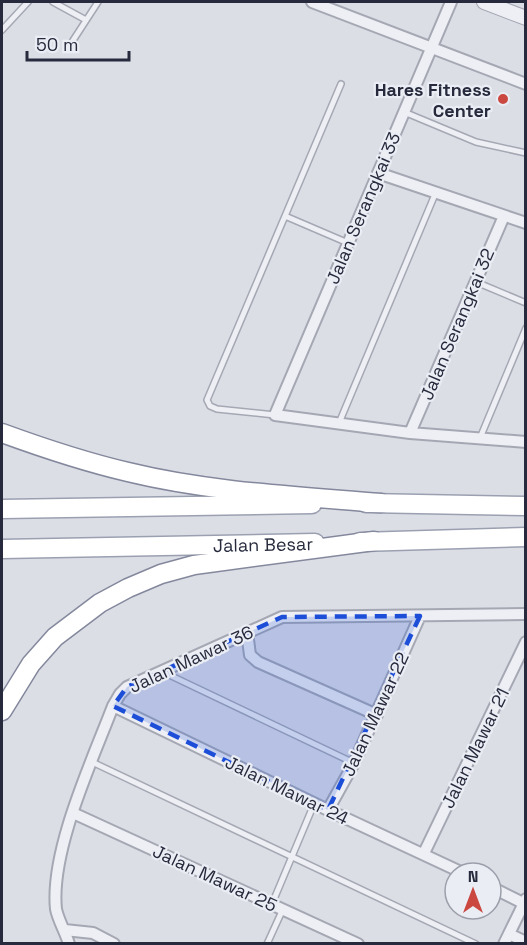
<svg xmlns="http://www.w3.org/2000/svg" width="527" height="945" font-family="'Space Grotesk',sans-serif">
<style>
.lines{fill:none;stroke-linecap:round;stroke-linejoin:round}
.service-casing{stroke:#a5a8b3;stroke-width:8}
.minor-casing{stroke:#a5a8b3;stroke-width:14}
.tertiary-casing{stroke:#a5a8b3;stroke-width:16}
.primary-casing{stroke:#9ba0b1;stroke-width:21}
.trunk-casing{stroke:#84889c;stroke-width:21}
.service{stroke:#eeeff4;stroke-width:5}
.minor{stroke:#eeeff4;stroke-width:10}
.tertiary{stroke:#eeeff4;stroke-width:14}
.primary{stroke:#fff;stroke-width:18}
.trunk{stroke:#fff;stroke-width:18}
.marked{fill:#1d4ed8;fill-opacity:0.2;stroke:#1d4ed8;stroke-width:4.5;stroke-dasharray:12 8;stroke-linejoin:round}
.poi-dot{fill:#cb4841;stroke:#ebedf4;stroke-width:2}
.labels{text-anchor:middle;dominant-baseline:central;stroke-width:4.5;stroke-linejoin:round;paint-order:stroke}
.poi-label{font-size:18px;font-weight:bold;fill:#262a3c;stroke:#ebedf4;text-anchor:end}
.street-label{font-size:18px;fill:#262a3c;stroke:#ebedf4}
</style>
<rect width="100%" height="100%" fill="#dcdee6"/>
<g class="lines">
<g class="service-casing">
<path id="service" d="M53,2l33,18
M2,30l26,-28
M72,42l26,-40
M404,112l72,30 50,11
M285,216l63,27
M476,282l50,21
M275,415l-58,-6 -7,-3 -3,-6 134,-316
M339,423l97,-231
M480,438l46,-110
M163,672l191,91
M92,762l384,182
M272,904l42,-100
M267,944l16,-35"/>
</g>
<g class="minor-casing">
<path id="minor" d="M312,2l214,82
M451,2l-176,413 135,18 116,9
M378,173l148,50
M410,433l94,-217
M247,632l3,23 8,7 119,53
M113,706l215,104 135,63
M328,810l26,-47 66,-147
M73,813l285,131
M424,853l102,-211
M491,887l32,16
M65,930l28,3 21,11
M509,934l17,8
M69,944c-3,-11 -11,-24 -13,-35 -6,-58 36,-148 57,-203l7,-12 7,-7 155,-70 244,-3
M504,944l22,-45"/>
</g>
<g class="tertiary-casing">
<path id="tertiary" d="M484,2l42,16"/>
</g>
<g class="primary-casing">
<g id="primary">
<path d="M366,503l160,3"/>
<path d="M2,509l310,-5"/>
<path d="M360,542l166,-5"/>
<path id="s1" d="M2,549l313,-6"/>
</g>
</g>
<g class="trunk-casing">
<path id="trunk" d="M2,433c41,15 83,29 126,39 82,20 169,24 253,31
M2,711l29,-47 24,-27 45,-34 28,-15 33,-14 33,-9 180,-24"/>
</g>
<use href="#service" class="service"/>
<use href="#minor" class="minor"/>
<use href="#tertiary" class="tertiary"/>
<use href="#primary" class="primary"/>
<use href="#trunk" class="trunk"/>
</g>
<path class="marked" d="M420,616l-92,194 -215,-104 14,-19 155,-70z"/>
<circle class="poi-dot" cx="503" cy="99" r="6"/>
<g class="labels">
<g class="poi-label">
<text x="491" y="89">Hares Fitness<tspan x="491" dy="21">Center</tspan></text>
</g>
<g class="street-label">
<text transform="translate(363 208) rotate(-67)">Jalan Serangkai 33</text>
<text transform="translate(457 324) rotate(-67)">Jalan Serangkai 32</text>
<text stroke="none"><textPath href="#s1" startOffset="261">Jalan Besar</textPath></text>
<text transform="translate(191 659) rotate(-25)">Jalan Mawar 36</text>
<text transform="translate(375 714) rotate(-65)">Jalan Mawar 22</text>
<text transform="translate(475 748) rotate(-64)">Jalan Mawar 21</text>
<text transform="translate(287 790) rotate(26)">Jalan Mawar 24</text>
<text transform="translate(215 878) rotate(25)">Jalan Mawar 25</text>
</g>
</g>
<rect width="527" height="945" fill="none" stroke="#262a3c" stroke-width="6"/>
<g transform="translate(473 891)"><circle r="28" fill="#ebedf4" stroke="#9c9faa" stroke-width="1.5"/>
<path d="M0-4.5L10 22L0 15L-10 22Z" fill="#cb4841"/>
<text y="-9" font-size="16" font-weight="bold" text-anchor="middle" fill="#262a3c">N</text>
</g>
<path d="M27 51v9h102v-9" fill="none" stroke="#262a3c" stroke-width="3"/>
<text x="36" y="51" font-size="18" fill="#262a3c" stroke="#ebedf4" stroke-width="4.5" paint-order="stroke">50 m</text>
</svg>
